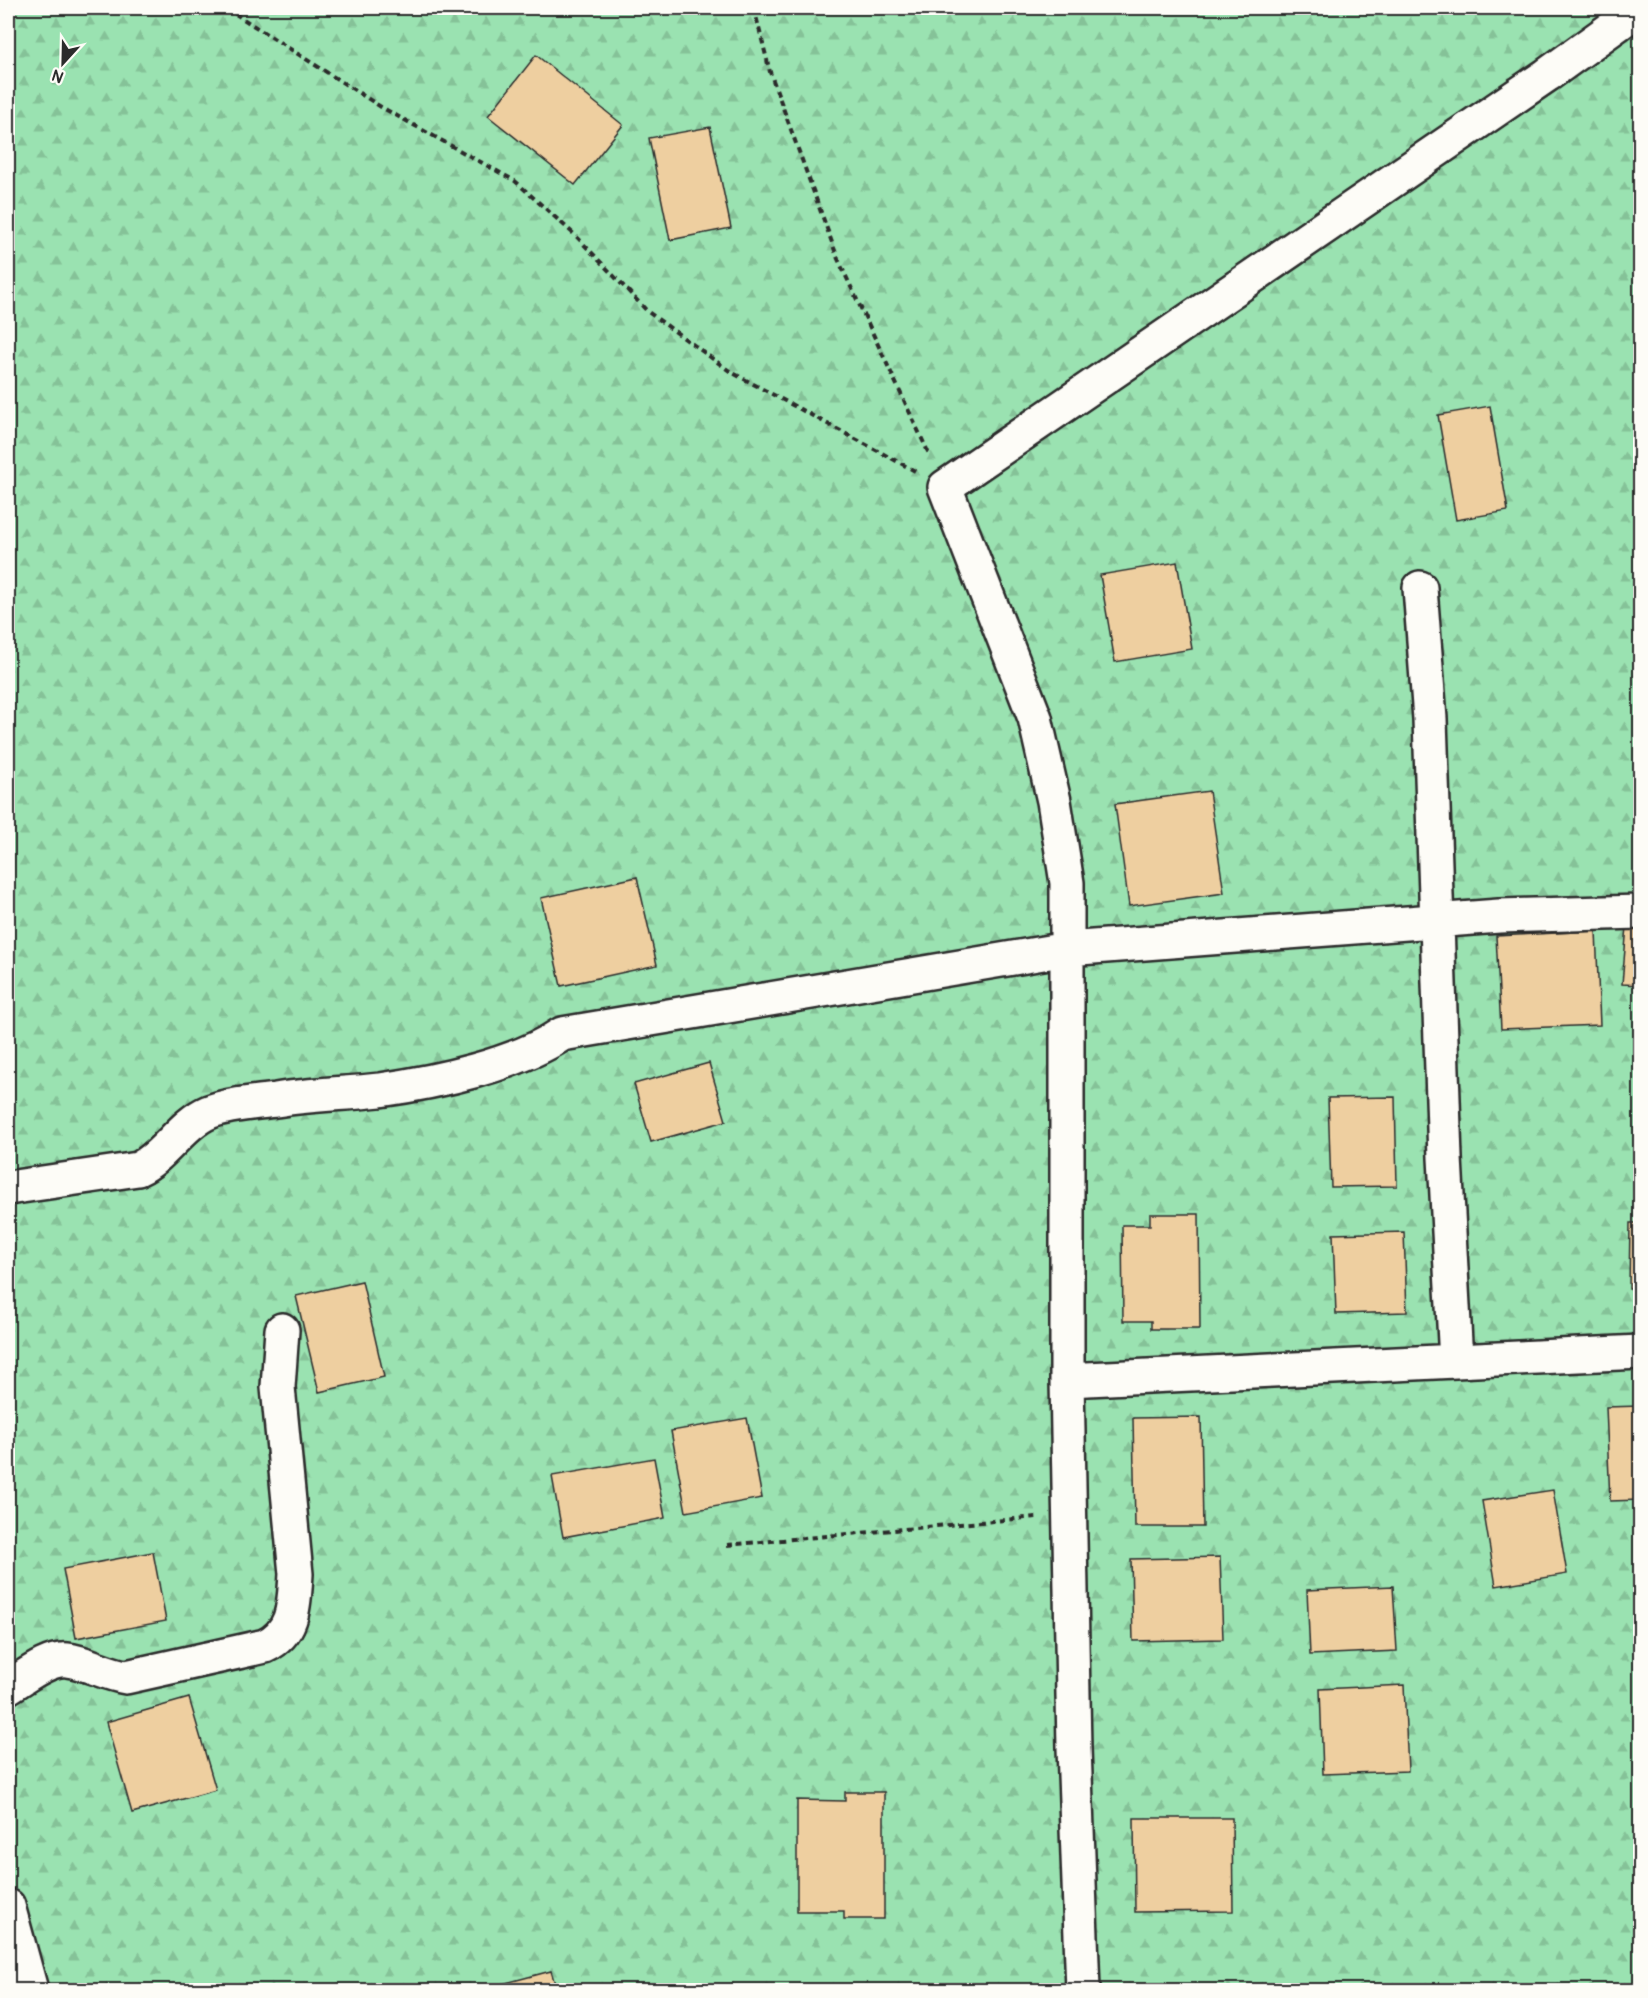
<svg xmlns="http://www.w3.org/2000/svg" width="1648" height="1998" font-family="Pangolin,sans-serif">
<style>
.forest{fill:url(#forest-firs);stroke:#62866e;stroke-width:1.5}
.building{fill:#eecfa0;stroke:#2b2b2b;stroke-width:1.5}
.lines{fill:none;stroke-linecap:round;stroke-linejoin:round}
.street-casing{stroke:#2b2b2b;stroke-width:38}
.path{stroke:#2b2b2b;stroke-width:4;stroke-dasharray:6 4.5;stroke-linecap:butt}
.street{stroke:#fdfcf7;stroke-width:33}
</style>
<defs>
<pattern id="forest-firs" width="22" height="20" patternUnits="userSpaceOnUse" patternTransform="scale(1.5)"><rect width="22" height="20" fill="#9ae2b1"/><path d="M5 1l3.5 6h-7zM16 11l3.5 6h-7z" fill="#85c298"/></pattern>
</defs>
<rect width="100%" height="100%" fill="#fdfcf7"/>
<filter id="ink" filterUnits="userSpaceOnUse"><feTurbulence type="fractalNoise" baseFrequency=".0167" numOctaves="2"/><feDisplacementMap in="SourceGraphic" scale="12" xChannelSelector="R" yChannelSelector="G"/><feConvolveMatrix kernelMatrix="1 2 1 2 8 2 1 2 1" color-interpolation-filters="sRGB"/></filter>
<g filter="url(#ink)">
<path class="forest" d="M8,8h1632v1982h-1632z"/>
<path class="building" d="M536,55l87,70 -48,60 -87,-69z
M710,127l21,101 -61,12 -21,-102z
M1490,406l18,105 -52,9 -18,-105z
M1177,562l15,87 -77,13 -15,-87z
M1209,791l15,102 -95,13 -14,-102z
M637,877l20,88 -96,21 -20,-88z
M1627,926l13,1v58l-18,-1z
M1596,931l4,94 -99,4 -5,-93z
M709,1063l17,58 -75,21 -17,-58z
M1395,1097l2,89 -66,1 -3,-89z
M1150,1214h49l1,115h-49v-8h-28l-1,-96h28z
M1630,1223h10v66h-11z
M1404,1232l3,80 -71,2 -3,-80z
M362,1281l22,96 -65,15 -23,-96z
M1640,1406v94l-30,1 -4,-94z
M1201,1417l2,110h-68l-2,-109z
M747,1418l15,80 -76,14 -15,-81z
M654,1458l11,60 -102,19 -11,-61z
M1553,1490l14,84 -71,12 -14,-85z
M153,1552l13,69 -90,17 -13,-69z
M1220,1557l3,82 -90,2 -2,-82z
M1393,1586l4,65 -87,4 -3,-65z
M1404,1685l4,86 -85,3 -3,-85z
M189,1698l27,92 -84,23 -26,-91z
M845,1792h39v127h-40v-8h-47v-111l48,1z
M1134,1818h98l1,93 -98,1z
M551,1971l6,19h-78z"/>
<g class="lines">
<g class="street-casing">
<path id="street" d="M1420,588l10,131 15,439 11,203
M8,1188l130,-19c27,-13 43,-45 71,-57 20,-8 45,-9 67,-12 35,-6 70,-6 104,-10 56,-8 136,-25 182,-56l505,-85 432,-33 141,-4
M1067,1380l573,-28
M8,1687c16,-9 39,-29 59,-27 19,2 39,14 59,17l139,-31c30,-14 29,-43 31,-72l-18,-187 4,-57
M8,1906l23,84
M1083,1990l-9,-242 -7,-368v-497l-13,-82 -19,-83 -90,-231 602,-412 93,-67"/>
</g>
<path class="path" d="M226,8l155,99 134,74 61,55 72,76 83,60 184,99
M754,8l16,64 68,187 92,197
M727,1545l310,-28"/>
<use href="#street" class="street"/>
</g>
</g>
<rect width="1648" height="1998" fill="none" stroke="#fdfcf7" stroke-width="30"/>
<rect x="15" y="15" width="1618" height="1968" fill="none" stroke="#2b2b2b" stroke-width="2" filter="url(#ink)"/>
<g transform="translate(63 63) rotate(202)" stroke="#fdfcf7" stroke-width="4.5" paint-order="stroke">
<path d="M0-4.5L10 22L0 15L-10 22Z" fill="#2b2b2b"/>
<text y="-9" font-size="16" font-weight="bold" text-anchor="middle" fill="#2b2b2b">N</text>
</g>
</svg>
